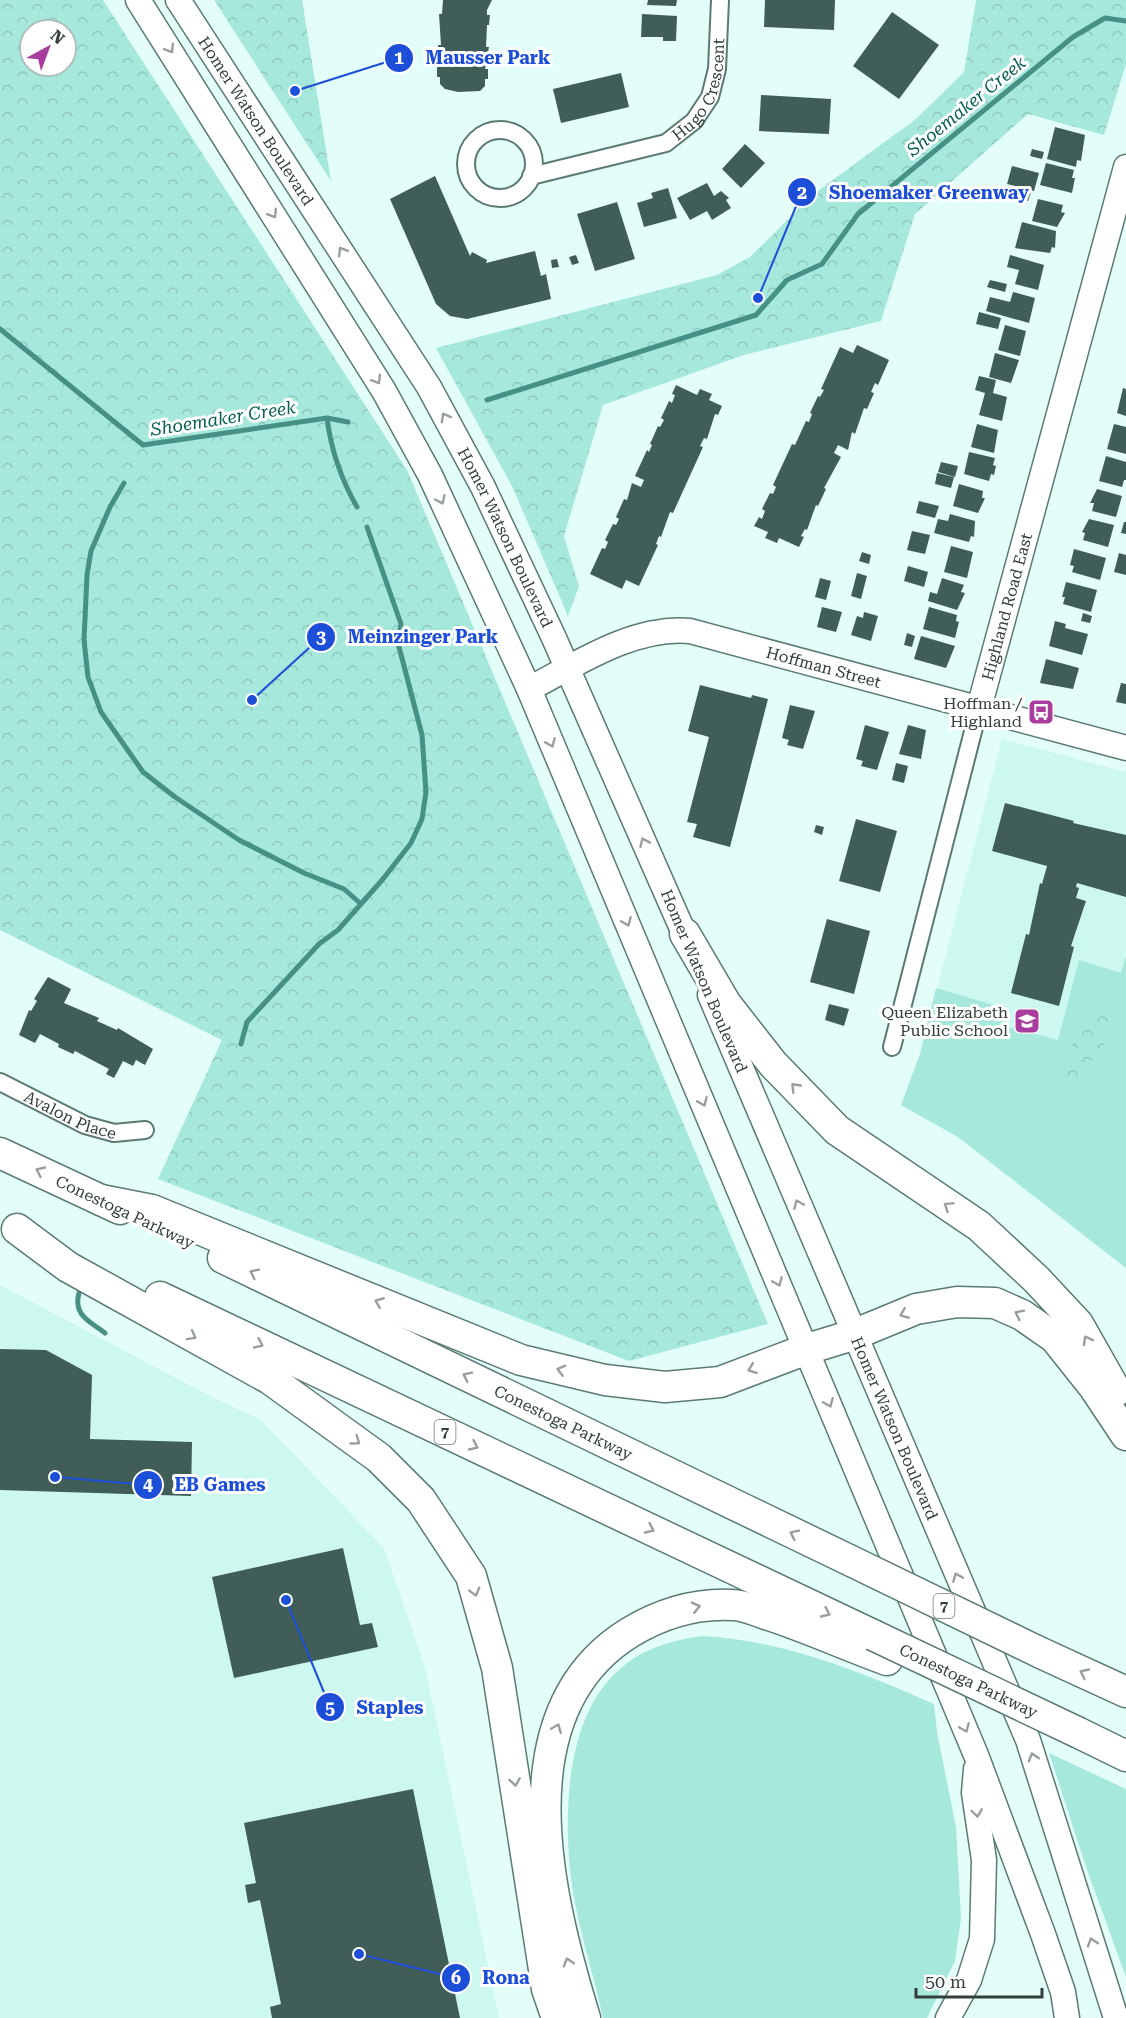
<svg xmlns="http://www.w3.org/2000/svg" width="1126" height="2018" font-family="'Roboto Serif',serif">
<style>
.built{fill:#ccf8f0}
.grass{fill:#a6e8dc}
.park{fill:url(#park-crowns);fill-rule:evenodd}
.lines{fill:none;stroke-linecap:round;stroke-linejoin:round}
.stream{stroke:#469085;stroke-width:5}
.building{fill:#405d58}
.street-casing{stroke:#5b7a74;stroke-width:20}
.secondary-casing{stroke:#5b7a74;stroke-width:27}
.highway-casing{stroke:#5b7a74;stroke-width:33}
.street{stroke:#fff;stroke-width:16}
.secondary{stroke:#fff;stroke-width:24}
.highway{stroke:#fff;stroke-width:30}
.highway-bridge-casing{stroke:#5b7a74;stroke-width:33;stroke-linecap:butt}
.highway-bridge{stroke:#fff;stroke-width:30}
.oneway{stroke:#989f9e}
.labels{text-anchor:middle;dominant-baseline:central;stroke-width:6;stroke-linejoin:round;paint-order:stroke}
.shield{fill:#fff;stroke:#707977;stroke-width:1.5}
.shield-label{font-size:15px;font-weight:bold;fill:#323f3d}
.street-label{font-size:16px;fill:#323f3d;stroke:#fff}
.poi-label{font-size:16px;fill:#323f3d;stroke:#fff;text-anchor:end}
.water-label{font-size:18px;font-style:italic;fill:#096056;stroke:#fff}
.leader{fill:none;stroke:#1d4ed8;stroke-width:2}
.callout-dot{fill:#1d4ed8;stroke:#fff;stroke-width:2}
.mark-label{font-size:18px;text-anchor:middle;font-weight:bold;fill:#fff}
.callout-label{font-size:18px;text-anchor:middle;font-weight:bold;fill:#1d4ed8;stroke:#fff;stroke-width:6;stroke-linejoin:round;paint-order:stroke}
</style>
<defs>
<pattern id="park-crowns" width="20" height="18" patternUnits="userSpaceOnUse" patternTransform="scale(1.5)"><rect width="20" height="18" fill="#a6e8dc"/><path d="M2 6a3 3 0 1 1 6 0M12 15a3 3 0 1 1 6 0" fill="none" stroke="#8fc8be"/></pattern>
</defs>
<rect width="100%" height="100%" fill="#e3fef9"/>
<path class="built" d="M1002,739l124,33v496l-168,-131 -57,-32 19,-51z
M0,1285l214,113 46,21 124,129 41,119 74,351h-499z"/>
<path class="grass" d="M1126,956v312l-168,-131 -57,-32 19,-51 16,-66 71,21 -3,17 54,14 21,-80 42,13z
M702,1636c80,4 159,36 232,68l3,28 19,95 5,91 -6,43 -28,57h-324c-8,-39 -21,-77 -28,-115 -13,-68 -14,-184 44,-233 24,-22 51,-29 83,-34z
M1049,1753l77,36v188l-40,-110z"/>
<path class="park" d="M0,0h103l304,470 361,854 -139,37 -471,-182 64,-139 -222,-110zM30,30h36v36h-36z
M214,0h88l29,181z
M976,0h150v64l-22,71 -76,-21 -113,100 -34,107 -137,34 -141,50 -39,131 15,50 -11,30 -55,-128 -77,-140 281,-73 33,-18 65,-64 101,-74 48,-47z
M1089,1013c16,-1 26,9 21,26l-16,16 -13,28 -6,2 -13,-3 -3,-13 12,-21 10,-30z"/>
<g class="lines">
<path class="stream" d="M0,329l143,116 184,-27 21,4
M487,400l269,-85 31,-35 35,-16 36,-50 215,-177 32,-19 21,3
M327,418c4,32 14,61 30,89
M124,483l-14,24 -19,44 -4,24 -3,65 4,37 13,35 42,60 32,25 64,43 65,33 40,16 17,15
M241,1044l6,-22 72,-78 19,-14 45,-51 28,-36 11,-24 4,-27 -4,-57 -24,-92 3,-19 -34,-97
M79,1293c-6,22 10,28 26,40"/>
</g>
<path class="building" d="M443,0h49l-5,10v5h3l-1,10h-2l-1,22h3l-4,22h3v10h-3v7l-5,5 -22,1 -13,-3 -5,-5v-7h-3v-10h3l-2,-22h3l-2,-31h3z
M648,0h29l-1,6 -29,-1z
M765,0h70l-1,30 -70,-3z
M892,12l47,33 -40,54 -46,-33z
M642,14l35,2 -1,25h-13v-4h-22z
M621,73l8,34 -68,16 -8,-34z
M761,95l70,4 -2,35 -70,-3z
M1055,127l30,8 -4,26 -4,-1 -1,7 -29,-8z
M745,144l20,19 -24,25 -19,-19z
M1032,149l12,3 -2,7 -12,-3z
M1046,163l28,7 -2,8h3l-3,15 -32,-8z
M1012,166l27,7 -5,18 -27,-7z
M435,176l35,80 2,-4 15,8 -1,3 49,-12 6,25 5,-2 5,25 -84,20 -17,-3 -14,-12 -46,-105z
M707,183l7,13 7,-5 8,7 -3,2 5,8 -19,12 -5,-9 -17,9 -13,-22z
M1014,187l17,5 -3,9 -17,-5z
M668,188l9,30 -33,9 -7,-24 16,-5 -2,-5z
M1038,199l25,6 -2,7 4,1 -8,14 -25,-6z
M617,202l18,57 -40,12 -18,-57z
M1022,222l34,9 -1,17 -3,-1 -2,6 -35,-5z
M576,255l3,8 -7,2 -3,-8z
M1010,255l34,10 -6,25 -23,-6 4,-14 -12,-3z
M557,259l2,8 -7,1 -1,-8z
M990,280l17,4 -2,8 -18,-5z
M1013,292l22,6 -6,25 -43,-12 4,-14 20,5z
M979,312l22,6 -3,11 -22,-5z
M1005,325l21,6 -6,25 -22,-6z
M857,345l32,15 -11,25 -3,-2 -4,9 3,1 -7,16 -3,-1 -9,26 -3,-2 -4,18 -10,-5 -4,8 7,4 -17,31 2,1 -8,17 -2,-1 -9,25 -2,-1 -4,7 3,1 -5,10 -20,-9 -2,5 -12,-5 3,-6 -14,-6 5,-9 3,2 3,-8 -3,-2 8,-16 3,1 3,-7 -3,-2 19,-41 3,1 11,-24 3,1 3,-8 -2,-1 8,-17 2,1 4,-7 -3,-1 19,-42 13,6z
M995,353l24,7 -8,23 -22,-6z
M979,376l17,4 -3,13 14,4 -5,24 -23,-6 6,-22 -10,-3z
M676,385l21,10 3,-6 12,5 -3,6 13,6 -4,9 -3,-1 -8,25 -3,-1 -4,8 3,1 -30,66 -3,-1 -9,25 -2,-1 -3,8 2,1 -19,41 -13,-6 -4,9 -32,-15 12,-26 3,1 3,-7 -3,-2 8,-16 3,1 3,-6 -3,-2 8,-18 3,1 5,-17 9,4 3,-7 -9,-4 12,-26 2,2 3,-7 -2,-1 8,-18 2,1 4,-7 -3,-2 8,-17 3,2 3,-8 -3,-1z
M1123,388l3,1v27l-9,-3z
M977,424l21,6 -4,23 -23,-6z
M1114,424l12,3v27l-19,-5z
M969,452l26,6 -2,7 3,1 -2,9 -3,-1 -2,7 -25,-7z
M1106,456l20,6v18h-2l-2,7 -23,-6z
M941,462l17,4 -3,11 -17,-5z
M937,473l17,4 -3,11 -16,-4z
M959,484l24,7 -1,7h3l-7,15 -25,-7z
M1097,489l25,7 -6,21 -24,-6 2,-8h-4z
M919,501l20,5 -4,12 -19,-5z
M950,514l25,7 -1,16 -3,-1 -2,6 -35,-9 4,-14 10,2z
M1089,519l25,6 -6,22 -25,-7 2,-7 -3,-1z
M1124,522h2v12l-5,-1z
M912,531l18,4 -5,19 -18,-4z
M951,546l22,6 -6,26 -23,-6z
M1074,549l32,9 -6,22 -28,-8 2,-6 -4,-1z
M862,552l9,3 -2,9 -10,-3z
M1119,553l7,2v20l-12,-3z
M908,566l20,6 -4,15 -20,-6z
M857,573l10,3 -6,23 -10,-3z
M820,578l11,3 -5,19 -11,-3z
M942,578l22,7 -3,7 4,1 -8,17 -29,-9 2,-9 7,2z
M1066,582l31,8 -6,22 -28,-8 2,-7h-3z
M822,607l20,5 -6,20 -19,-5z
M929,607l28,8 -1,6 3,1 -4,16 -32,-9z
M864,612l14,4 -7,25 -20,-6 6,-19 6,2z
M1083,613l9,3 -2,7 -9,-2z
M1055,621l11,3 -1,4 23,6 -6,21 -33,-9z
M907,633l8,3 -3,11 -8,-2z
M921,636l34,10 -9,22 -32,-9z
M1046,659l33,9 -6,21 -33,-6z
M1121,683l5,1v20l-10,-2z
M700,685l51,13 1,-3 16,4 -38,148 -37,-10 4,-13 -10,-2 22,-85 -21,-6z
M790,705l25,6 -12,38 -16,-4 2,-5 -7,-2z
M865,725l24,7 -12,38 -16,-4 2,-5 -7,-2z
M908,725l18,5 -5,29 -22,-5z
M896,763l12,3 -4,17 -12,-3z
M1005,803l69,18 -1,2 53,12v62l-49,-14 -1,4 3,1 -3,10 10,3 -15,45 3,1 -15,59 -48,-13 15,-59 3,1 11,-52 2,1 5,-18 -55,-15z
M856,819l41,12 -17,61 -41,-11z
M816,825l8,2 -2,8 -8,-3z
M827,919l43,12 -16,63 -44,-12z
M48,977l23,12 -7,14 35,15 -2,3 20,9 1,-2 35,21 -8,16 -9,-5 -3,6 -10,-5 -9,17 -8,-4 3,-5 -34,-18 -2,3 -15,-7 1,-3 -19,-10 -5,9 -16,-8 10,-25 2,1 6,-10 -3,-2z
M829,1004l20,5 -5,17 -19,-6z
M0,1349l46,1 46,25 -2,64 102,3 -1,54 -191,-6z
M343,1548l17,77 12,-2 6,24 -144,31 -22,-101z
M413,1789l47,229h-188l-2,-11 11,-3 -21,-104 -12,3 -3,-18 11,-2 -12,-60z"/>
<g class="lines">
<g class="street-casing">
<g id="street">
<circle cx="500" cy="164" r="34"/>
<path id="s1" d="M531,176l135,-33 28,-22 16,-24 7,-28 3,-69"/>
<path d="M892,1047l87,-339"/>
<path id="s2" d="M0,1082l85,43 29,8 31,-3"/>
</g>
</g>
<g class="secondary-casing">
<g id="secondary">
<path d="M138,0l246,391 46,84 99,214 447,1066 67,179 20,58 4,26"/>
<path id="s3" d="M178,0l251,387 54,100 71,151 137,311"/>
<path id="s4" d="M529,689c48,-25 104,-63 161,-58l436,117"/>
<path id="s5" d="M979,708l147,-541"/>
<path id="s6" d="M710,995l318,745 88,278"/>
<path d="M948,2018l21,-38 13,-41 2,-79 -10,-67 2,-24"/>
</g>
</g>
<g class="highway-casing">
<g id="highway">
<path d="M685,934l41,70 47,60 64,66 142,96 57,53 42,45 38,67"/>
<path d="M0,1153l120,56"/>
<path d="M101,1200l51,10 369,150 84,20 60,7 55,-5 87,-33 46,-14 63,-26 41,-7 38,1 27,12 33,23 39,49 32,48"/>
<path d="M17,1229l51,38 202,112 109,79 42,42 50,76 26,92 50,321 10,29"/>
<path id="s7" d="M223,1258l624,301"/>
<path d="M160,1297l713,338"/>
<path d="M1041,1653l85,39"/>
<path d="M1079,1733l47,23"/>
<path d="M585,2018c-36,-118 -84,-305 44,-385 31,-19 67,-30 104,-28 10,0 21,5 30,8 42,13 82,32 124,47"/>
</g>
</g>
<use href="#street" class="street"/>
<use href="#secondary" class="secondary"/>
<use href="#highway" class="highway"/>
<g class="highway-bridge-casing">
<g id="highway-bridge">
<path d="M847,1559l194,94"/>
<path id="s8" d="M873,1635l206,98"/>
</g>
</g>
<use href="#highway-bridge" class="highway-bridge"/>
</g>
<defs><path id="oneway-chevron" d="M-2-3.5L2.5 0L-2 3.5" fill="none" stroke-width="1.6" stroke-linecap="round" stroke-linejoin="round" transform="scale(1.5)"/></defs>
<g class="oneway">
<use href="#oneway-chevron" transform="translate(170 49) rotate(58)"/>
<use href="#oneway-chevron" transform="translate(273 214) rotate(58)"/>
<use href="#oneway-chevron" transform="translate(342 251) rotate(-122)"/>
<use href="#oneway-chevron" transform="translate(377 380) rotate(58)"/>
<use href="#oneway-chevron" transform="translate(445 417) rotate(-119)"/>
<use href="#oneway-chevron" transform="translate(441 500) rotate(65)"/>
<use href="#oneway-chevron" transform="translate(551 743) rotate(67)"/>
<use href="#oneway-chevron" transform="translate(644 842) rotate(-114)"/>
<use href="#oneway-chevron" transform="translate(627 922) rotate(67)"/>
<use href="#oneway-chevron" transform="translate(795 1087) rotate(-134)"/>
<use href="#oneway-chevron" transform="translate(703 1102) rotate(67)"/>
<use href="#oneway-chevron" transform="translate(40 1171) rotate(-155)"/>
<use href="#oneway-chevron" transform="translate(798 1204) rotate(-113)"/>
<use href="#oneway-chevron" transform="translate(948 1206) rotate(-146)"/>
<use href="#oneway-chevron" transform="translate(254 1273) rotate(-154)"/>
<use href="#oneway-chevron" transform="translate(778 1282) rotate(67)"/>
<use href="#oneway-chevron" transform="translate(379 1302) rotate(-158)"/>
<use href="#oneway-chevron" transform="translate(904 1314) rotate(158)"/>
<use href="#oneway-chevron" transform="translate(1019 1314) rotate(-153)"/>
<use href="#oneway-chevron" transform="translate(192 1336) rotate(29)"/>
<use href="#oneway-chevron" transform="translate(1087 1340) rotate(-119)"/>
<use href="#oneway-chevron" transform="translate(259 1344) rotate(25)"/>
<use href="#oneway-chevron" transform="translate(752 1369) rotate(159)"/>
<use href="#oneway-chevron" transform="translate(561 1370) rotate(-166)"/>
<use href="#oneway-chevron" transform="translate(467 1376) rotate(-154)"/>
<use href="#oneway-chevron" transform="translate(829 1403) rotate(67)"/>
<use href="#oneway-chevron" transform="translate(356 1441) rotate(36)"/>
<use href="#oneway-chevron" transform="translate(474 1446) rotate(25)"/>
<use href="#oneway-chevron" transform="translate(650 1529) rotate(25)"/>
<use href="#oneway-chevron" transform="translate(794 1534) rotate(-154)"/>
<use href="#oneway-chevron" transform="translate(957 1577) rotate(-113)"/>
<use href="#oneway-chevron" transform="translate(475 1592) rotate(74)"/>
<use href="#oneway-chevron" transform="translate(696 1607) rotate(-13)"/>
<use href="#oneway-chevron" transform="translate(826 1613) rotate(25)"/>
<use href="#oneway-chevron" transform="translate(1084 1673) rotate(-155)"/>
<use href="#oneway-chevron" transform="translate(557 1728) rotate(-68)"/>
<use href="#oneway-chevron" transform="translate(965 1728) rotate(67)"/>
<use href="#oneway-chevron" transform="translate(1033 1757) rotate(-107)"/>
<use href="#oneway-chevron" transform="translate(515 1782) rotate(81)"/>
<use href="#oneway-chevron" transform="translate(977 1813) rotate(82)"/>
<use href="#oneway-chevron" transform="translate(1092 1942) rotate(-108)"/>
<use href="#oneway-chevron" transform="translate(568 1962) rotate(-107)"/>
</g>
<defs>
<g id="bus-square" transform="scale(1.35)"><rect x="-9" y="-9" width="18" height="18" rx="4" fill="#a93d9d" stroke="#fff"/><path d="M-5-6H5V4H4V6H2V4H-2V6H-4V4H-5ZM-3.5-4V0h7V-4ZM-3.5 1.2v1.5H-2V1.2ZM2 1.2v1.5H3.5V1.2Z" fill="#fff"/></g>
<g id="school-square" transform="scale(1.35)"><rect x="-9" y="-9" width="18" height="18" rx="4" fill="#a93d9d" stroke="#fff"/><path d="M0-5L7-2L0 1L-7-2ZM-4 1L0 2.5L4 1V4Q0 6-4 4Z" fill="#fff"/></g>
</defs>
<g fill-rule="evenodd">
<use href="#bus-square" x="1041" y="712"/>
<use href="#school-square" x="1027" y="1021"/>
</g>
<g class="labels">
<g class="shield">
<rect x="434.5" y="1420" width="21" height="24" rx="4.5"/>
<rect x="933.5" y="1594" width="21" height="24" rx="4.5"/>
</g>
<g class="shield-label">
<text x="445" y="1432">7</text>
<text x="944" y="1606">7</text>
</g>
<g class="street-label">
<text stroke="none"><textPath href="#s1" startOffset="206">Hugo Crescent</textPath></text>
<text stroke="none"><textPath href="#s3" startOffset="144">Homer Watson Boulevard</textPath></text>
<text stroke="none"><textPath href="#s3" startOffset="630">Homer Watson Boulevard</textPath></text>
<text stroke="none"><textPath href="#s5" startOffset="105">Highland Road East</textPath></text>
<text stroke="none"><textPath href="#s4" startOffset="312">Hoffman Street</textPath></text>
<text transform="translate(704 981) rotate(67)">Homer Watson Boulevard</text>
<text stroke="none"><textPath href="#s2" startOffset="78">Avalon Place</textPath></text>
<text transform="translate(125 1212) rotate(25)">Conestoga Parkway</text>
<text stroke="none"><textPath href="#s7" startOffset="378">Conestoga Parkway</textPath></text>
<text stroke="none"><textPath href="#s6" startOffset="471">Homer Watson Boulevard</textPath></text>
<text stroke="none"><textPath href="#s8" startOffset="106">Conestoga Parkway</textPath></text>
</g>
<g class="poi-label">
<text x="1022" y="703">Hoffman /<tspan x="1022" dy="18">Highland</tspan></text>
<text x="1008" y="1012">Queen Elizabeth<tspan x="1008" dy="18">Public School</tspan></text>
</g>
<g class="water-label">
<text transform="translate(966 106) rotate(-39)">Shoemaker Creek</text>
<text transform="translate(223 418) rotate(-9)">Shoemaker Creek</text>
</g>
</g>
<path class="leader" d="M295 91L399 58M758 298L802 192M252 700L321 637M55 1477L148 1485M286 1600L330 1707M359 1954L456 1978"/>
<g class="callout-dot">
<circle cx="295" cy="91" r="6"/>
<circle cx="758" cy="298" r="6"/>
<circle cx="252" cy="700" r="6"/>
<circle cx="55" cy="1477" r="6"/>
<circle cx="286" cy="1600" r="6"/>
<circle cx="359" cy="1954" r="6"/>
<circle cx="399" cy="58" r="15"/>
<circle cx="802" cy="192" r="15"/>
<circle cx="321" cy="637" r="15"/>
<circle cx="148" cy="1485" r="15"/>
<circle cx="330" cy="1707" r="15"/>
<circle cx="456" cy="1978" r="15"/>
</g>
<g class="mark-label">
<text x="399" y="64">1</text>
<text x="802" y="199">2</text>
<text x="321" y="643">3</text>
<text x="148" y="1491">4</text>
<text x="330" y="1714">5</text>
<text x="456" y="1984">6</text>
</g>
<g class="callout-label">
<text x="488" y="64">Mausser Park</text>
<text x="929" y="199">Shoemaker Greenway</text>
<text x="423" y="643">Meinzinger Park</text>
<text x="220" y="1491">EB Games</text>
<text x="390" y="1714">Staples</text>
<text x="506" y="1984">Rona</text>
</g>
<g transform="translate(48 48) rotate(41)"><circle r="28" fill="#ffffff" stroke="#adb2b1" stroke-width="1.5"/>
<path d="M0-4.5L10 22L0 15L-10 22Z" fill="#a93d9d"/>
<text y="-9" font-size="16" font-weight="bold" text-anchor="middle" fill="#323f3d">N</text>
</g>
<path d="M916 1988v9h126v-9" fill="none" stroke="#323f3d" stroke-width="3"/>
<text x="925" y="1988" font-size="18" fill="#323f3d" stroke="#ffffff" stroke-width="4.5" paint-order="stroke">50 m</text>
</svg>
